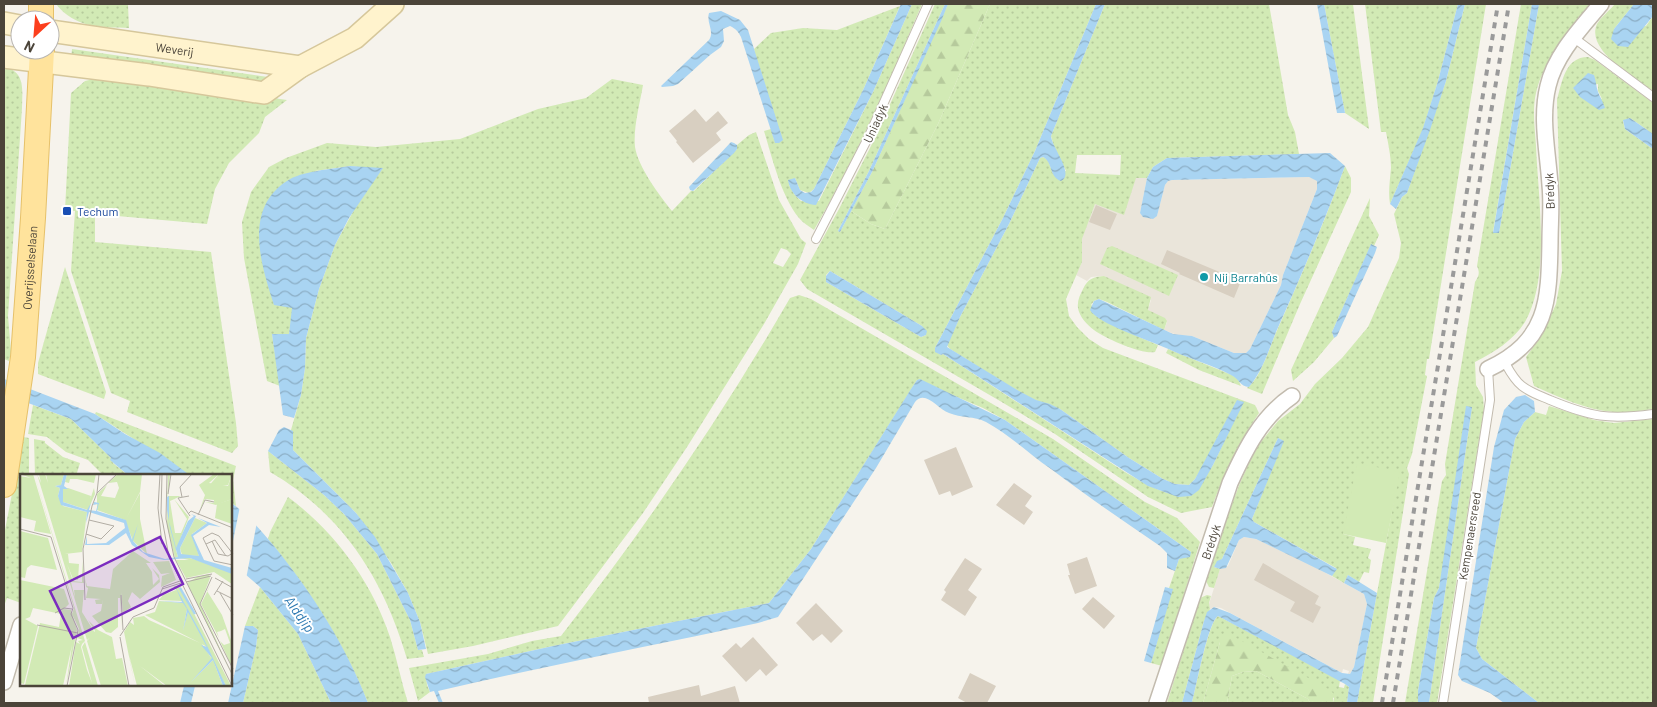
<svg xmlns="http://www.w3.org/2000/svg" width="1657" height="707" font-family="Barlow,sans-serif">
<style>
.residential{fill:#eae5da}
.grass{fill:url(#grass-dots);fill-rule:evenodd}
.forest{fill:url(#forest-firs)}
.garden{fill:#d2eab5}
.water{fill:url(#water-waves)}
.pier{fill:#f6f3ec}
.building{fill:#d8cfc1}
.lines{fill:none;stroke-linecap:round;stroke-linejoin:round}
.lane-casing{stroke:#c2bbae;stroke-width:10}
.street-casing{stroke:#c2bbae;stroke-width:18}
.secondary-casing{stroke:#d6c79b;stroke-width:24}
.primary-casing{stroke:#e6c16a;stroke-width:26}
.lane{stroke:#fff;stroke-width:8}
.street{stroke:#fff;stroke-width:15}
.secondary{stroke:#fff3cd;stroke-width:21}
.primary{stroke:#ffe39c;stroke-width:24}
.rail{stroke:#9a9a9a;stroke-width:4;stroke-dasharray:6 6;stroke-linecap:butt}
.transit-dot{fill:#1a4fb4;stroke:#fff;stroke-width:2}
.culture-dot{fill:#0f9aa8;stroke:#fff;stroke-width:2}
.labels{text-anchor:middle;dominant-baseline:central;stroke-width:4;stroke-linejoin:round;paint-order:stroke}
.street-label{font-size:12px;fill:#4b4439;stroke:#fff}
.transit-label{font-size:12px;fill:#164399;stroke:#fff;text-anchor:start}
.culture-label{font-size:12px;fill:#0d838f;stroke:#fff;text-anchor:start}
.water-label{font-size:14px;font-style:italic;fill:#2e7ab2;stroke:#fff}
.inset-river{fill:none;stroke:#a9d4f2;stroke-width:2.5}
.inset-road{fill:none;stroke:#b2ada4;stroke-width:1}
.view{fill:#7b2cbf;fill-opacity:0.15;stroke:#7b2cbf;stroke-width:2.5}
.inset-edge{fill:none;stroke:#4b4439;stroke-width:2.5}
</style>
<defs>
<pattern id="grass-dots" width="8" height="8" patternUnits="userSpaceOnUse" patternTransform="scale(1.25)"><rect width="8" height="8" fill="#d2eab5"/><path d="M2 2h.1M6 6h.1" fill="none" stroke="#b6ca9c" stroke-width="1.8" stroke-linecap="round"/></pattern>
<pattern id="forest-firs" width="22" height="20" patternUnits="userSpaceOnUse" patternTransform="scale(1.25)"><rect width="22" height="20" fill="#d2eab5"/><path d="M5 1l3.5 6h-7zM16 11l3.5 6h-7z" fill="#b6ca9c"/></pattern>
<pattern id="water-waves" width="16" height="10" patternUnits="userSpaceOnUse" patternTransform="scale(1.25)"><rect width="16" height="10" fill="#a9d4f2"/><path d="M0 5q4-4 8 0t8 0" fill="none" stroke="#8caec5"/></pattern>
</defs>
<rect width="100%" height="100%" fill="#f6f3ec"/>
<path class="residential" d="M1136,177l11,1 -7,35 17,3 8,-31 3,-4 4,-1 137,-3 8,3 1,3 -1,6 -34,86 -2,10 -31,64 -4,4h-12l-42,-17 -15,-1 -13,-5 3,-8 -19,-12 3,-10 -47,-24 -13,1 -4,4 -11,-6 6,-13v-23l2,-9 11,-26z
M1244,537l12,2 57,27 51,28 3,10 -13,63 -4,7h-2l1,-3 -6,-2 -1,4 -121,-65 -6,-1 -5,2 -1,-5 11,-35 8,-3 11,-26z"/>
<path class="grass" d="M56,4l72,1 1,23c-29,-1 -54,0 -73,-24z
M912,4h10c-32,76 -66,154 -108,226 -5,-4 -11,-7 -15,-12 -18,-22 -27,-61 -35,-87l7,-2 4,14 -21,-94 17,-16 32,-5 34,2 63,-24 -36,82 -50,101 -5,4 -9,-3 -5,-12 -6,7 6,10 6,6h18l54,-109z
M935,4h10l-76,167 -31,60 2,1 11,-21 20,13 14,5 53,-105 52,-120h106l-61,147 -32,67 -68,130v3l6,4 2,-1 182,118c21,12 41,25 66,24l22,-31 30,-63 -48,77 -6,6 -14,-1 -12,-5 -34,-21 -69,-49c-9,-4 -17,-5 -25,-9 -30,-15 -57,-34 -85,-51l-3,-4 13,-28 49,-93 31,-66 3,-1 5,3 5,14 13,-3 -12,-24 -3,-11 54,-132h164l19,111 7,17 4,22 -132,4 -14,9 -6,11h-11l-12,37 -29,-11 -13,35v23l-16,37 3,17 8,11 12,12 14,9 152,57 4,8c-20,29 -35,60 -47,94l-31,6 -33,-16 -93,-63 -55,-33 -193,-112 -7,-9 39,-71 35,-69zM1077,155h44l-1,20 -45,-2zM830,271l92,55 4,9 -5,2 -95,-55v-7z
M1324,4h29l16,125 -24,-16z
M1365,4h93l-20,77 -15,48 -33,75c-2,-12 0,-24 1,-36 0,-12 -3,-25 -5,-36h-5z
M1465,4h21l-57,355h-2l-2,16 2,1 -15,78 -5,14 2,6 -36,229h-16l42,-231 -56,62 12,3 -2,8 18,4 -3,9 3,2 -2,13 -5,-1 -5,10 -11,-7 -4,8 -12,-7 4,-8 -82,-46 -2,-3 31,-78 -5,-3 -56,121 -8,8 6,2 -6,19 -5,-1 -3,-6 9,-32 25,-66 11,-24 9,-16 18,-22 22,-17 15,-20 27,-26 26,-31 31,-69 2,-15 -7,-29 8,-17 5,-4 39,-112z
M1521,4h11l-39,228 6,1 40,-229h52c-21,28 -47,54 -55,89 -4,17 -1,36 0,53 2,52 15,130 -11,176 -12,19 -31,30 -50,40l1,23 7,12 1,12 -47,294h-8l43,-296 -33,181 -5,10 -16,93v12h-13l37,-222 4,-6 -1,-11 30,-182c4,-6 5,-9 2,-16z
M1615,4h19l-20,25 32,-3 7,-10v75c-17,-13 -68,-40 -56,-67 4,-7 13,-14 18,-20z
M72,49l196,28 -8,9 -189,-27z
M1588,57l7,3 58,43v31l-23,-16 -7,3 2,8 28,20v260c-13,2 -27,4 -39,3 -28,-2 -55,-15 -80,-26l-8,-29 16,-22 14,-31 6,-33 -5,-171c5,-18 8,-43 31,-43zM1598,84v7l4,8 -29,-11z
M8,68c18,6 14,25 14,40l-14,208 3,36 -2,9 -5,-2v-289z
M98,78l40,1 149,21 -22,17 -6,16 -30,30 -14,26 -8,35 -112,-10v28l116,10 25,171 2,23 -6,7 -105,-41 3,-11 -19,-8 -40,-122 4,-60 -10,-1 6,-117 14,-12z
M612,79l31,6c-3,18 -10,43 -8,62 3,20 25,49 37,64l19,-20h3l43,-42v-4l12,-10 7,-3 23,68 22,39 5,4 -8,21 -34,60 -77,123 -44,66 -85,113 -85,20 -45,8 -8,-32 -12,-29 -17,-30 -35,-50 -63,-63 -2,-20 10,-35 4,-27 1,-30 13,-49 16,-44 41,-76 -26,-3 -35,5 -26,163h-17l8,52 -13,-5 -23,-123 -2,-36 9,-30 18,-25 17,-9 41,-15 49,4 84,-8 78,-30 48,-11zM781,248l6,2 4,4 -8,13 -10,-4z
M1345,166l6,12v14l-51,112 -38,90 -15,-6c12,-8 22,-38 28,-53 25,-56 49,-112 70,-169z
M1370,198l-1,18 10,19 -5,11 -3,-1 -39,87 2,6 -20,24 -21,19 -2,-11z
M1112,246l66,29 -9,21 -69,-32 7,-16z
M65,267l41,125 -2,7 -66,-25v-11z
M1104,276l47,21 -3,13 17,8 2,3 -3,9 -57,-28 -8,-3 -5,2 -3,4 48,32 19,8 -3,7c-12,3 -51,-14 -61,-22 -7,-5 -15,-14 -16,-22 -1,-7 2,-13 5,-19 5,-10 9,-12 21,-13z
M799,295l12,4 242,140 92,63 32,16 23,24 -38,124 -11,-3 21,-74 -3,-1 10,-29 12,-7 -186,-132 -22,-12 -66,-28 -106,169 -42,54 -216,43 -127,28 1,11 3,7 -12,9 -9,-33 79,-14 44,-13 29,-5c84,-108 161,-220 229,-338z
M1168,349l64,26 6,4 3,7 -42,-16 -33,-17z
M33,405l38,14 40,39 2,5 16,13h-25l-16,-16 -22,-8 -19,-15 -19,-3z
M1549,406l45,14 20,3 39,-4v284h-114l-57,-44 -6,-11 39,-209 9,-17 11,-10 11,3z
M96,412l140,54 -3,14 3,26 -5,-3v-27h-40l-96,-62z
M23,437l6,1v38h-8v127l-14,-5 -3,8v-71z
M34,439l11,2v2l18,14 17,6 -4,13h-41z
M268,451l56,44 20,19 33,40 33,66 8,30h4l2,7 -17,2c-23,-79 -64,-145 -137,-187z
M288,497c47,35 84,85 102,140 7,22 11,44 18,66h-40c-24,-60 -59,-114 -100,-164l2,-7z
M260,587l38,47 33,69h-88l13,-56 2,-17 -5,-4h-8z
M1207,595l4,1 -2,7 1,6 -6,12 -22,82h-15l33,-105z
M1218,616l122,64 -1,7 5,1 1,-4 4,3 -2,16h-14l1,-5 -114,-56 -17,61h-11c4,-15 16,-80 26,-87z
M1256,671l52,28 2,4h-83l5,-27 11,-4z"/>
<path class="forest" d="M948,4h42l-52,120 -53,105 -14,-5 -20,-13 21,-39z
M1229,634l101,56 3,3v10h-23l-2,-4 -52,-28 -13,1 -11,4 -5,27h-24l17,-61 4,-7z"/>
<path class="garden" d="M1357,463l43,9 -14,71 -43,-9z"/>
<path class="water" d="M901,4h11l-39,88 -57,113c-14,-1 -26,-11 -28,-25l7,-2 5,12 5,3 6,-1 3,-3 50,-101z
M945,4h3l-6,15 -70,153 -32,60 -2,-1 31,-60z
M1096,4h9l-54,132c1,12 24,38 10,45 -12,-4 -8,-19 -18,-24l-3,1 -31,66 -49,93 -13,30 72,44 17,9 14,4 10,5 69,49 34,21 12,5 14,1 6,-6 42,-79 7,2 -31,63 -14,25 -8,6 -13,1 -30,-11 -205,-132 -2,1 -6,-3v-4l68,-130 32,-67z
M1317,4h7l21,109h-8z
M1458,4h7l-19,77 -16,49 -23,63 -5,4 -6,12 -6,-5 33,-76 15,-47z
M1532,4h7l-40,229h-6z
M1634,4h19v12l-25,31 -10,-1 -7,-7 3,-10z
M721,11l19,9 8,10 35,110 -4,3h-4l-34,-106c-3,-6 -5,-8 -11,-11l-7,3 1,12 -3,6 -11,8 -32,29 -5,2 -11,1 -1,-1 48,-46c6,-9 -3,-17 0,-27z
M1588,73l6,2c2,6 2,11 4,17 2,5 5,10 7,16l-6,2 -19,-13 -7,-9z
M1630,118l23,16v15l-28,-20 -2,-9z
M731,142l3,1 3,2v4l-3,4 -41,38 -3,-1 -1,-3z
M1330,153l15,13c-21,56 -44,111 -69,166 -7,18 -14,40 -27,55 -9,0 -10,-9 -18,-12 -21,-11 -44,-17 -65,-27 -17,-8 -68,-24 -76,-38l4,-9 5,-2 74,35 19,2 42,17h12l4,-4 31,-64 2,-10 34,-86v-8l-8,-4 -137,3 -4,1 -3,4 -8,31 -4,3 -10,-2 -3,-4 7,-35 6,-11 14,-9z
M350,166l33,2 -34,50 -14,27 -16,44 -13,49 -1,30 -4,27 -7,23 -11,-3 -11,-81h17l3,-26 -18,-3c-13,-40 -31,-96 13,-124 14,-10 46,-12 63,-15z
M1371,244l6,3 -2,6 -38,83 -3,2 -2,-6z
M830,271l92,55 5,5 -1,4 -5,2 -95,-55v-6z
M4,379l91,35 30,20 35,19 31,23h-62l-19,-16 1,-2 -40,-39 -67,-25z
M920,379l85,41 186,132 -1,5 -11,2 -4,12 -8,-3v-15l-7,-7c-37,-25 -73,-50 -109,-77 -22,-15 -41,-34 -65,-47 -12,-6 -25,-4 -37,-9 -11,-4 -24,-24 -34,-11l-39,66 -98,149 -20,6c-107,23 -214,43 -320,68l5,12h-4l-5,-12 -4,1 -5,-15 1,-3 127,-28 216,-43 42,-54 100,-160 6,-9z
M1525,395l9,6 1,11 -11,10 -9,17 -39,209 6,11 57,44h-35l-14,-10 -28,-12 -4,-6 36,-228 10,-37 12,-13z
M1466,406l6,1 -43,296h-11v-12l16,-93 5,-10z
M284,427l9,4v19l63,63 19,24 33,56 12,29 6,27 -8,1 -8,-30 -33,-66 -33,-40 -20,-19 -56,-44 11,-21z
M1278,438l6,3 -32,78 2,3 83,47 -5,7 -76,-37 -12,-2 -5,3 -13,28 -6,1 -6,-2 3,-6 5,-2z
M231,503c17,11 30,28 43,43 39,48 72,100 94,157h-37l-33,-69 -38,-47 -29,-25z
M1348,575l29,18 -20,110h-10l2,-16 -4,-3 -127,-68c-10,6 -22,72 -26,87h-10l22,-82 3,-9 7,-5 16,6 112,60 8,1 4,-7 13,-63 -3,-10 -20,-11z
M1165,587l8,2 -22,74 -7,-2z
M245,626h8l5,4 -2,17 -13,56h-15z
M184,686h11l-4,17h-11z"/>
<path class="pier" d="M240,506l17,16 -11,57 -15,-14v-14z"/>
<path class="building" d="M695,109l11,13 12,-11 10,12 -12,10 5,7 -28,23 -17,-21 1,-1 -8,-10z
M1096,205l21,9 -7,16 -21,-8z
M1167,250l74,31 -7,17 -55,-24 1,-1 -19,-9z
M956,447l17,40 -21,9 -2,-5 -11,4 -15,-35z
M1014,483l18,13 -7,10 8,6 -9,13 -28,-20z
M1087,557l10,29 -22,8 -7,-19h2l-3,-11z
M965,558l17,11 -14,21 9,7 -12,19 -24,-16 5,-8 -2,-2z
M1263,563l56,33 -4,8 6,3 -8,16 -23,-12 5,-9 -41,-22z
M1093,597l22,19 -11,13 -22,-20z
M816,603l27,28 -12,12 -9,-9 -9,7 -17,-18z
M753,637l25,28 -12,11 -6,-7 -14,13 -24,-26 14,-13 5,5z
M970,673l26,13 -9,17h-20l-9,-5z
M699,685l2,11 34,-10 5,17h-91l-1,-6z"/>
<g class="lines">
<g class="lane-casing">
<path id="lane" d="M1574,38l79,59
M816,239l52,-101 60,-134
M1504,361c5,9 10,19 18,25 9,7 19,10 28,14 41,17 59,20 103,14
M1443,703l47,-303 -2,-31"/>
</g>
<g class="street-casing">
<g id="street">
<path d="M1488,369c60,-28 61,-67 62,-127 0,-19 2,-38 0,-57 -2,-33 -10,-66 -2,-99 7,-31 33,-58 53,-82"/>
<path d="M4,682l17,-57"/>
<path id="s1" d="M1157,703l73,-220c15,-33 31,-66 62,-87"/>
</g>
</g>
<g class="secondary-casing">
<g id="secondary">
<path d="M4,23l16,3"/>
<path id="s2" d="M50,31l250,36"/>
<path d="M4,57l145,18 115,18 36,-26 55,-29 38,-34"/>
</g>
</g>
<g class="primary-casing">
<g id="primary">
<path d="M41,4v16"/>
<path id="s3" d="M4,485l19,-128 10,-139 9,-168"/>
</g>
</g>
<use href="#lane" class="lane"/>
<use href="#street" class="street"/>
<use href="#secondary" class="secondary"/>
<use href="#primary" class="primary"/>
<path class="rail" d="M1382,703l116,-699
M1393,703l116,-699"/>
</g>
<rect class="transit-dot" x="62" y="206" width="10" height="10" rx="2.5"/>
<circle class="culture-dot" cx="1204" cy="277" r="5"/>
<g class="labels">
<g class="street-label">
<text stroke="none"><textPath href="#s2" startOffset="126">Weverij</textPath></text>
<text transform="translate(875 123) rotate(-65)">Uniadyk</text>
<text transform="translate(1549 191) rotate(-92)">Brédyk</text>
<text stroke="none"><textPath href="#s3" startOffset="219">Overijsselselaan</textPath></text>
<text transform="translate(1469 536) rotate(-81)">Kempenaersreed</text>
<text stroke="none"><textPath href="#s1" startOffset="170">Brédyk</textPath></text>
</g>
<g class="transit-label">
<text x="77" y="211">Techum</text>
</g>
<g class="culture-label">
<text x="1214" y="277">Nij Barrahûs</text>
</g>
<g class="water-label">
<text transform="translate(300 614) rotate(55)">Alddjip</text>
</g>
</g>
<g transform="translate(20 474)">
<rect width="212" height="212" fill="#f6f3ec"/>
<path d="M0,0h13l18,60 -17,-3 2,-10 -16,-4v-41l11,2zM14,0l51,167 -3,3 -1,3 6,23 5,13 -10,-36 3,-5 13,44h-29l7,-44 4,2 -2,-3 5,-1 -6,-2 2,-9 -7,-15 2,-6zM17,0l4,9 -2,-9h6l3,9 6,1 -6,-1 -2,-9h18l-3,11 -6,1 5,2 -2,8 5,10 24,6 -5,40 -17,2h3l1,9 10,1 -1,16 -5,-1 -6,-15 6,17 9,1v-21l2,22 -13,-1 4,16 -1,-8h10l-2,22 13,21 -8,7zM47,0h29l-2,9 -17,-4h-7l-1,4 -4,-1zM98,0h24l-2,18 -13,25 13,-24v26l7,35 -14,-13 -8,-21 -28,-10v-16l10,-9 -6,11 14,2 4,-10 -2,-6 -9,1zM148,0h2l-2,22h13l-11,5 5,32h6l6,-14 -13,-20 15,18 -13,33 2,7 -3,1 -8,-32zM194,0h5l-10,9 19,3 4,-12v25l-16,6 -11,-3 9,1v-3l-9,-1 -6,13 6,-17 -6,-10zM48,14l23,8 -1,4 4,-12 1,6 -7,16 -25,-8v-13zM175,44l12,5 -15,11 7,22 -17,-1 -2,-7zM0,57l28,7 9,32 -26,-5 -4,3 -2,10 -5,-1zM113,77l18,12h-5l6,9 1,13 6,-6 -7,-11 7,7 1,7 -20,17 -8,-7 -4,9 3,6 -8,6 -2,-21 1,35 -2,-29h-2v29l-7,6 -5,-1 -14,-16 9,-5 2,-12 -1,5h-6l-1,-4 6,-1 -15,-1 2,-10 -2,-1 -1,-9 2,8 23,3 3,-20zM160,84h10l33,10 9,6v10l-18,-12 -28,6 -10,-18h13zM149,87l7,19 -15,7 1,-11 8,-3 -9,1 -8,-12zM189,100l1,4 -10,26 32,71 -45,-92 10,-6 -11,3zM0,106l44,9 5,15 -5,5 7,1 6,20 -11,56 6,-41 -9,41h-43l5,-1 15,-62 19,4 2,-13 -28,-6 -3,9 -5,2 13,7 -14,58 -4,-1zM191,110l-4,7 15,24 10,28v24l-12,-26 4,4 6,-2 -5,-14 -4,2 2,5 -2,-5 -4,1 2,6 -18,-34zM154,112h6l51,100h-5zM156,116l6,11 -23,-1 4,-5zM139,127l24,2 4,6 -4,22 5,-20 19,36 -5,-3 10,15 -21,23 22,-22 10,26h-56l-27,-20 25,20h-28l-8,-31 6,31 -11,-54 6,-10 4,3 -1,-7 11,-2 5,4 51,23 -55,-28 10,-3zM68,146l10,10 14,7 4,22 6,-1 6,28h-27l-14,-45 8,-10z" fill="#d2eab5"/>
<path d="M199,0h13l-4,11 -21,3z" fill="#d2eab5"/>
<path d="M212,25v25l-17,-6 2,-14z" fill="#d2eab5"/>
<path d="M44,0h3l-3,12 4,3h-5v13l24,8 4,-7 -2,7 7,1 2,-7 -5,1 1,-3 5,1 -2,8 29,9 6,20 6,-16 -5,17 10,11 22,7 13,-2 -8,-29 -1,-7 -2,-11v-13l2,-1v25l7,27 12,-27 6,-5 -3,-2 5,2 -16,32 1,6 18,2 -8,-21 16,-12 -9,-5 23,9 -12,-2 -16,11 11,24 28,8v6l-42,-16 -26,2 -15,-3 -17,-12 -6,-12 -17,12h-24l2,-9v8l19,-1 19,-15 -1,-5 -35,-11 -3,11 1,-11 -26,-7 -3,-9 2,-8 -5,-2 6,-1zM156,114l26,47 24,51h-3l-10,-26 -22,22 21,-24 -11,-13 6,2 -19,-35 -5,19 4,-22 -4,-6 -25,-2 24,1z" fill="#a9d4f2"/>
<path class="inset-river" d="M160,114l15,26"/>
<path class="inset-road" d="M140,0l-2,34 4,36M142,0l-1,39 8,44 63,129M147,0l-1,45 8,38 59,119M77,19l2,-19M148,20l3,-20M169,22l-11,2 12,18M162,23l-2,-10 12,-13M168,40l3,-3 42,17M178,41l7,-15 9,2M0,55l31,8 22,71 -2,6 7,16 -11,56M66,60l15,5 13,-13 -25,-6M199,62l-7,-3 -9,5 11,23 19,4M199,62l14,18M192,67l6,13 10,2 5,-3M186,70l9,-4 11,16M192,103l-12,27 33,65M195,104l18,10M166,105l26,-5M166,108l25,-6M142,115l19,-6M197,117l16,8M200,119l13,22M101,121l2,35M194,121l9,-14M65,126l-2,-51 9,-43 5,-13 20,-19M35,139l9,-5 8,1M17,151l41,8M100,162l13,-19 21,-9 9,-21 17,-6M100,163l9,49"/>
<path class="view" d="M140,63l23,47 -110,54 -23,-47z"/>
<rect width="212" height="212" class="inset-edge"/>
</g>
<rect width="1657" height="707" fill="none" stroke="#4b4439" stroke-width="10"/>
<g transform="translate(35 35) rotate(206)"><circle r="24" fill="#ffffff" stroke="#b7b4b0"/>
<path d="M0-4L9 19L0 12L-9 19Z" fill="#fc3f1d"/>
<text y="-8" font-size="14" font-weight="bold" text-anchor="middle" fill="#4b4439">N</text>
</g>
</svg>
